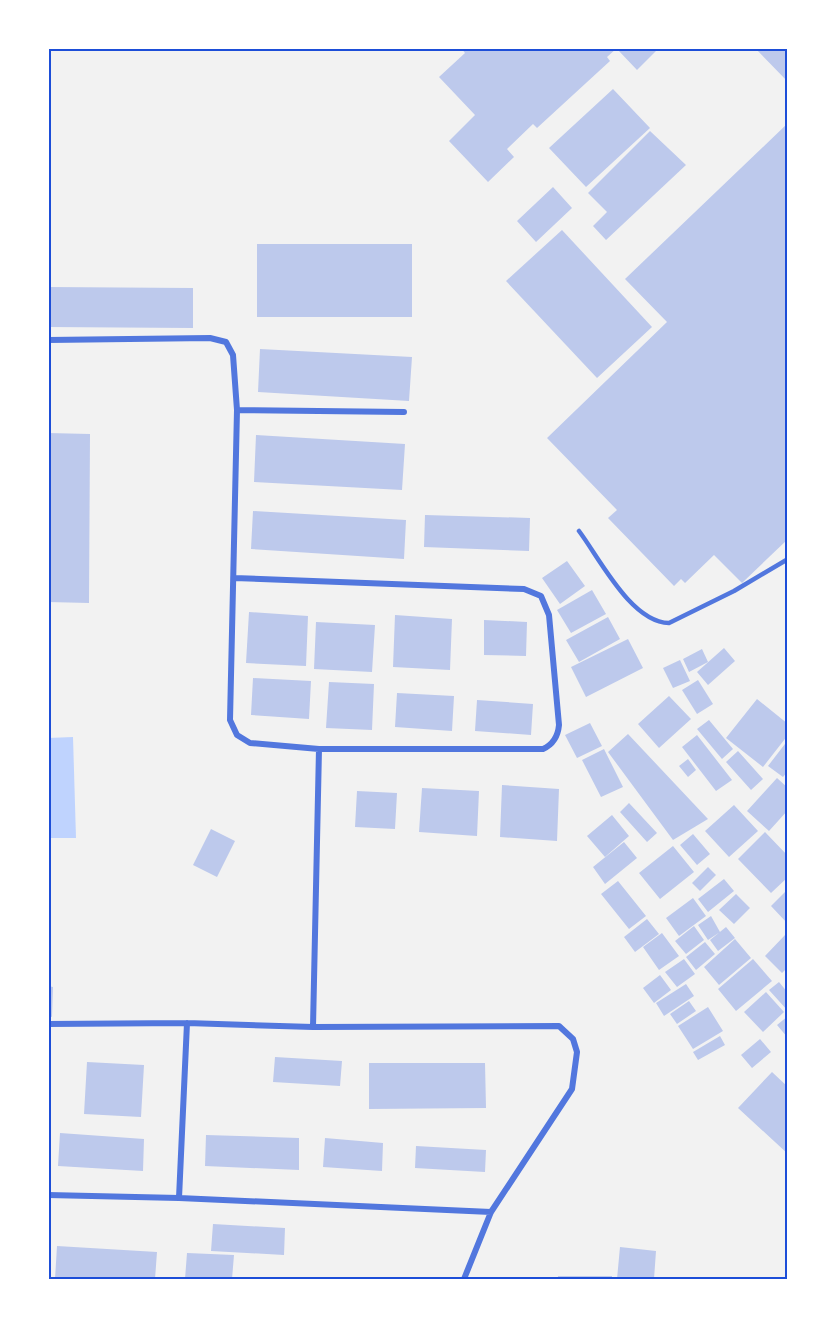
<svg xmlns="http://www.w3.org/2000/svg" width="836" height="1327" font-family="'Source Serif 4',serif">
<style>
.water{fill:#bfd3fe}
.building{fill:#bdc9ec}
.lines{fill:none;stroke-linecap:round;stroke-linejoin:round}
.service{stroke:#5277de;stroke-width:4.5}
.minor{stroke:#5277de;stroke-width:6}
.neatline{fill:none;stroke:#1d4ed8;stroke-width:2}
</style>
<rect width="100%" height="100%" fill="#f2f2f2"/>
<path class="water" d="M73,737l3,101h-28v-100z"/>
<path class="building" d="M461,48h156l-10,9 3,4 -73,67 -4,-4 -26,25 7,8 -26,25 -39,-41 26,-26 -36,-38 26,-24z
M620,48h39l-22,22 -19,-20z
M755,48h33v34z
M613,89l37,39 -64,59 -37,-39z
M788,123v416l-46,44 -28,-28 -29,28 -4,-4 -7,7 -66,-68 9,-8 -70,-72 120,-116 -42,-43z
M650,131l36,34 -80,75 -13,-14 14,-14 -19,-19z
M553,187l19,21 -36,34 -19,-21z
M562,230l90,97 -55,51 -91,-97z
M257,244h155v73h-155z
M48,287l145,1v40l-145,-1z
M260,349l152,8 -3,44 -151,-9z
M48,433l42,1 -1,169 -41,-1z
M256,435l149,9 -3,46 -148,-8z
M253,511l153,9 -2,39 -153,-10z
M425,515l105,3 -1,33 -105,-4z
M567,561l18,25 -25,18 -18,-26z
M592,590l14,24 -35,19 -14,-23z
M249,612l59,4 -2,50 -60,-3z
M395,615l57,4 -2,51 -57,-3z
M608,617l12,22 -41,23 -13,-22z
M484,620l43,2 -1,34 -42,-1z
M316,622l59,3 -3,47 -58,-3z
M628,639l15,29 -57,29 -15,-30z
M724,648l11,13 -27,24 -11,-13z
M702,649l6,13 -19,10 -6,-13z
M680,660l10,21 -17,7 -10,-20z
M253,678l58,3 -2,38 -58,-4z
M698,680l15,24 -16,10 -15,-24z
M329,682l45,2 -2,46 -46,-2z
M397,693l57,3 -2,35 -57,-4z
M669,696l22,23 -32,29 -21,-24z
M757,699l31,25v11l-25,32 -37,-29z
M477,700l56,4 -2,31 -56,-4z
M709,720l24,29 -11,10 -25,-30z
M590,723l12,23 -25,12 -12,-23z
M628,734l80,85 -35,21 -65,-88z
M697,735l35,45 -16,11 -34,-44z
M788,740v31l-5,6 -15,-11z
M604,749l19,38 -22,10 -19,-37z
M738,751l25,28 -12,11 -25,-28z
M688,759l8,11 -8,7 -9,-11z
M777,778l11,10v22l-19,21 -22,-20z
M502,785l57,4 -2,52 -57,-4z
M422,788l57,3 -2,45 -58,-4z
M357,791l40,2 -2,36 -40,-2z
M629,803l28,30 -10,9 -27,-30z
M734,805l24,26 -29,26 -24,-26z
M612,815l17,21 -24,21 -18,-21z
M211,829l24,12 -18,36 -24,-12z
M765,832l23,24v21l-17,16 -33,-34z
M693,834l17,20 -13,11 -17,-20z
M624,842l13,16 -32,26 -12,-17z
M673,846l21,26 -34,27 -21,-26z
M708,867l8,8 -16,16 -8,-8z
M724,879l10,12 -26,21 -10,-13z
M618,881l28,35 -17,13 -28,-35z
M788,889v35l-17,-18z
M736,894l14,14 -16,16 -15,-14z
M693,898l13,18 -27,20 -13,-18z
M711,916l9,16 -12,8 -10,-15z
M647,919l12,15 -24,18 -11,-15z
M694,926l10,14 -18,14 -11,-13z
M726,927l9,11 -17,13 -8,-11z
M662,933l17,23 -20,14 -16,-23z
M785,935l3,3v29l-6,6 -17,-17z
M735,939l16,19 -32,27 -15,-18z
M705,942l10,12 -19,16 -10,-13z
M684,959l11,15 -18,13 -12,-15z
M753,959l19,22 -36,30 -18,-22z
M660,975l11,15 -17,13 -11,-15z
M779,982l9,11v18l-19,-21z
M686,984l8,12 -30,20 -8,-13z
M48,986l5,1 -1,30 -4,-1z
M766,992l18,20 -21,20 -19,-20z
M689,1001l7,10 -19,13 -7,-10z
M708,1007l15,24 -30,18 -15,-23z
M788,1016v22l-11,-13z
M720,1036l5,9 -27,15 -5,-8z
M760,1039l11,13 -19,16 -11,-13z
M275,1057l67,4 -2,25 -67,-4z
M87,1062l57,3 -3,52 -57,-3z
M369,1063h116l1,45 -117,1z
M772,1072l16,15v67l-50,-46z
M60,1133l84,6 -1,32 -85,-5z
M206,1135l93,3v32l-94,-4z
M325,1138l58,5 -1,28 -59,-4z
M416,1146l70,4 -1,22 -70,-4z
M213,1224l72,4 -1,27 -73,-4z
M57,1246l100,6 -2,27h-100z
M620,1247l36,4 -2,28h-37z
M187,1253l47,2 -2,24h-47z
M558,1276h54v3h-54z"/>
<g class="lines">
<path class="service" d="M579,531c21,28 52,91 90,92l65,-32 54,-32"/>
<path class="minor" d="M48,340l162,-2 16,4 7,13 4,55
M234,578l290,11 17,7 8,19 10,110c-1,11 -5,19 -16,24h-224l-6,278
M319,749l-69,-6 -13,-8 -7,-15 7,-310 167,2
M48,1024l139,-1 126,4 246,-1 14,13 4,13 -5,37 -81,123 -27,67
M48,1195l131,3 312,14
M179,1198l8,-175"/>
</g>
<rect width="836" height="1327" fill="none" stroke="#ffffff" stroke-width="99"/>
<rect x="50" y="50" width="736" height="1228" class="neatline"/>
</svg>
